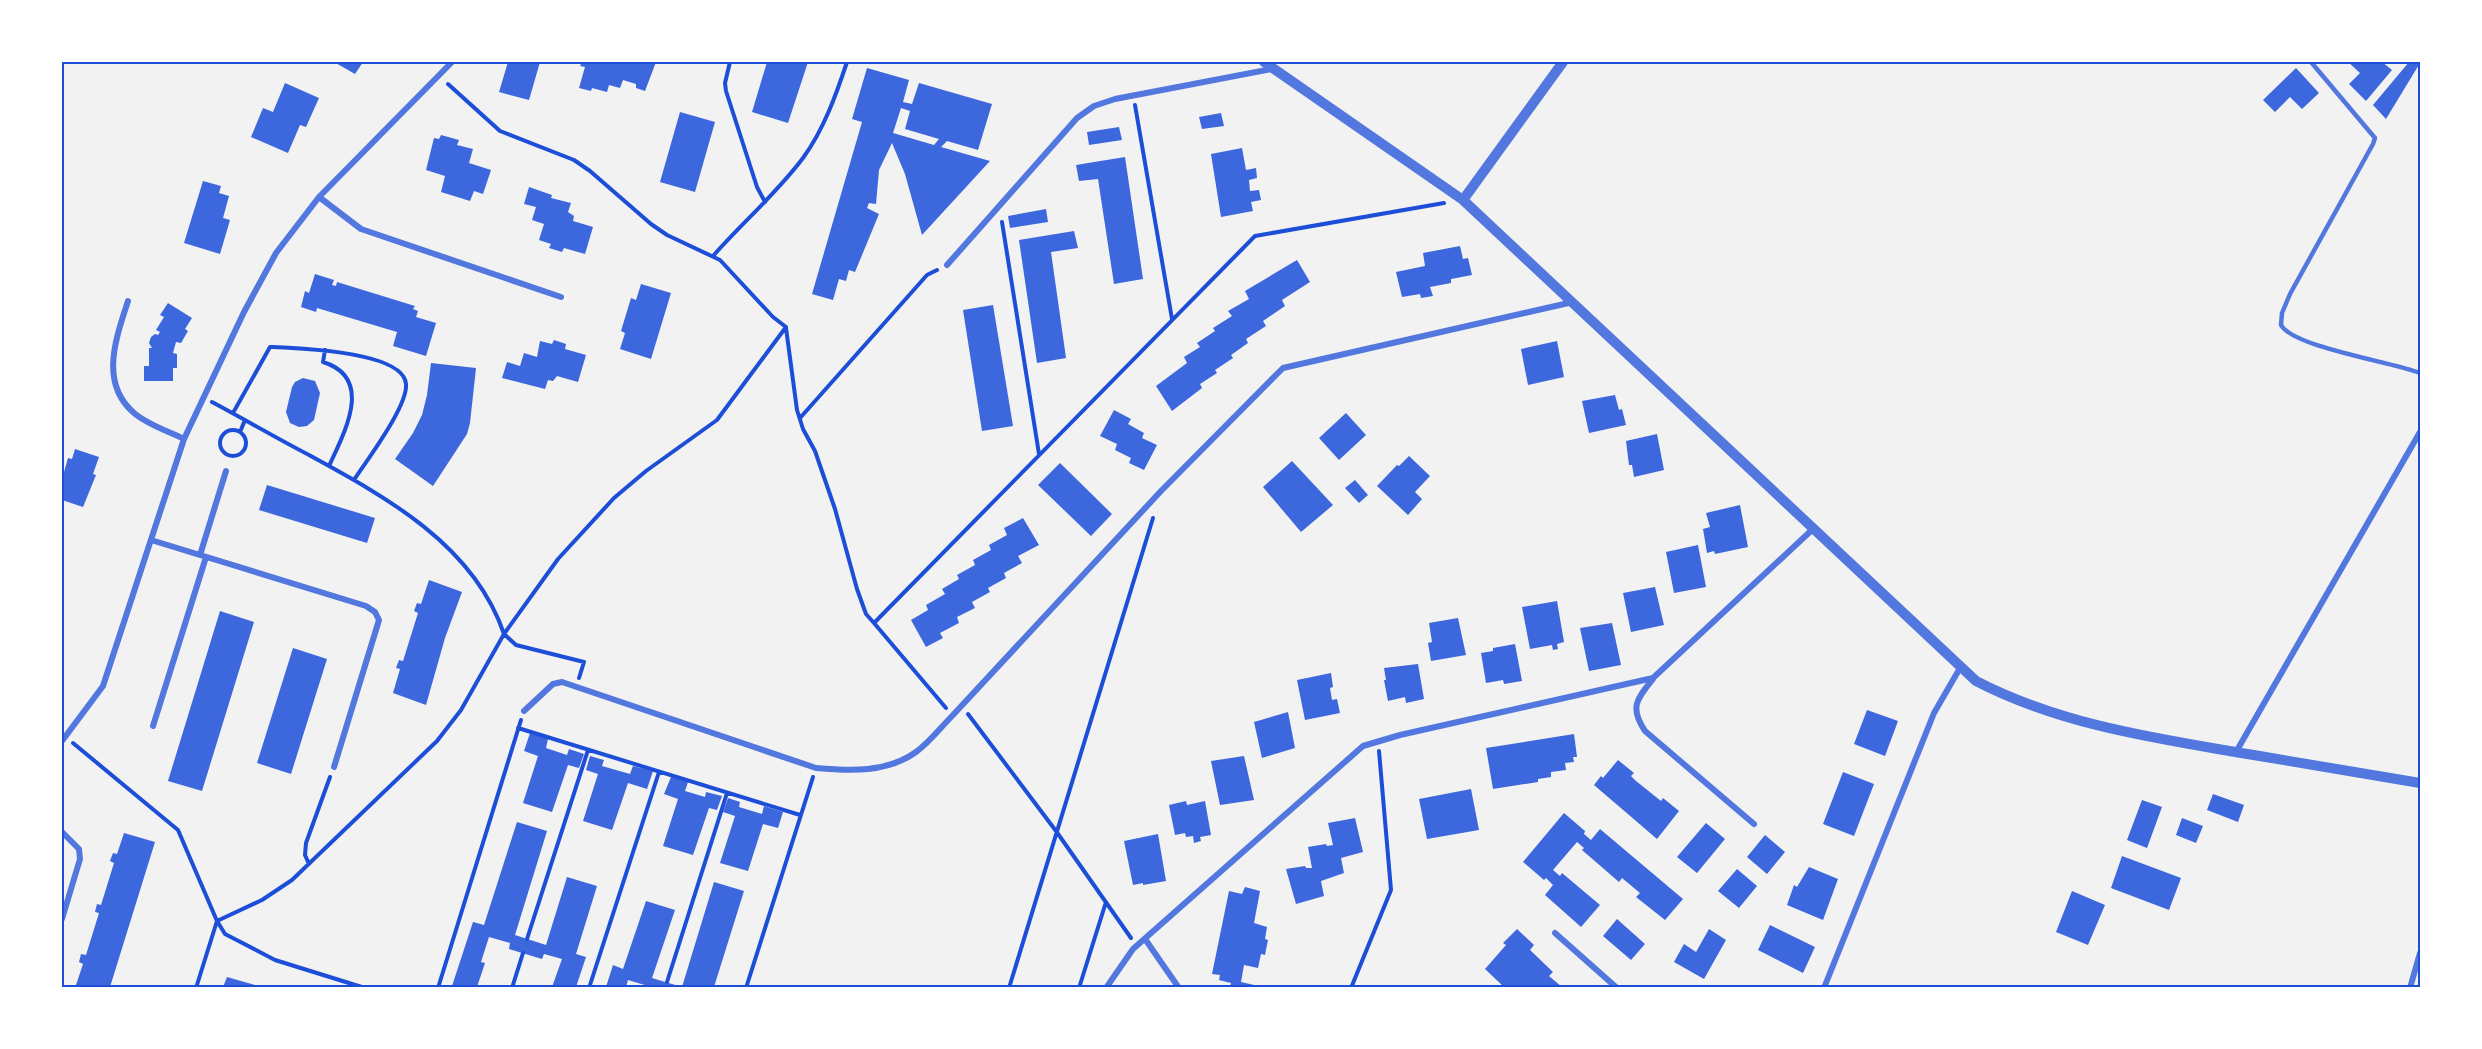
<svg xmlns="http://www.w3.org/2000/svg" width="2482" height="1049" font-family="Ubuntu,sans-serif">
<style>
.building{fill:#3d67dc;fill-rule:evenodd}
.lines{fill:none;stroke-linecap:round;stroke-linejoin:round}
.path{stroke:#1d4ed8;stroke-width:4}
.service{stroke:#5277de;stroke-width:4.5}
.minor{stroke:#5277de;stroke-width:6}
.tertiary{stroke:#5277de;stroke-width:10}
.neatline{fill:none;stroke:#1d4ed8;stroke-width:2}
</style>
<rect width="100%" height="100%" fill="#f2f2f2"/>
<path class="building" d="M334,62h29l-8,12z
M508,62h32l-11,38 -30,-8z
M582,62h36l8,2 1,-2h29l-11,29 -9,-3v-4l-13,-4 -3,8 -11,-3 -2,7 -15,-4 -1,3 -12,-3 6,-21 -5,-1z
M767,62h41l-20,61 -36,-11z
M2348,62h34l10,8 -26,31 -17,-17 11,-11z
M2409,62l11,1 -34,56 -13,-14z
M867,68l42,12 -6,22 9,2 7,-21 73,21 -14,46 -31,-9 -6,6 49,14 -68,74 -17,-61 -13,-31 -13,27 -3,34 -7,-1 -2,5 12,6 -24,58 -6,-2 -3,11 -7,-2 -6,21 -21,-6 50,-172 -10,-3zM901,108l9,3 -5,18 34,10 -5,6 -41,-12z
M2296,68l23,25 -17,16 -12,-12 -15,15 -12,-12z
M285,83l34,15 -13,29 -6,-2 -12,28 -37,-16 12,-29 10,4z
M680,112l35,10 -20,70 -35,-10z
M1221,113l3,13 -22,3 -3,-12z
M1119,127l3,13 -33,5 -2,-13z
M441,135l18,5 -2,5 16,4 -4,14 22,7 -8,24 -9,-3 -4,10 -29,-9 4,-16 -19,-6 8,-32 5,1z
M1242,148l4,22 10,-2 1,10 -8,2 1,11 9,-1 2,10 -10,2 2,9 -32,6 -10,-63z
M1125,157l18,122 -29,5 -16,-105 -19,2 -3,-16z
M203,181l18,5 -2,7 10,3 -6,22 7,2 -10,34 -36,-11z
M529,187l23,8 -1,3 20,5 -3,9 6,4 -1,5 20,6 -8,27 -21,-6 -2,4 -13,-4 2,-4 -12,-4 5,-16 -12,-4 4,-13 -12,-3z
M1046,209l2,13 -38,6 -2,-12z
M1074,231l4,17 -27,4 15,106 -29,5 -18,-123z
M1460,246l3,13 5,-1 4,17 -21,4v4l-21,4 3,9 -12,2 -1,-4 -18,3 -6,-25 29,-6 -2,-13z
M1297,260l13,22 -28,18 3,6 -22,15 3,5 -20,13 2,4 -17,12 2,3 -18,12 2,3 -17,11 2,4 -30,23 -16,-25 31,-23 -3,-6 16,-10 -3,-4 18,-12 -2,-3 19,-12 -4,-5 21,-12 -4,-8z
M315,274l19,6 -2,5 4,1 1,-4 78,24 -2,3 5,2 -2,6 20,6 -10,33 -33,-10 4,-14 -80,-24 -1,4 -15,-5 4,-16 4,2z
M641,284l30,9 -20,66 -31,-10 5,-16 -4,-2 10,-33 5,2z
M168,303l24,15 -7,11 3,2 -7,12 -5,-1 -3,11 4,1v14h-4v13h-29v-15h5v-18h3l-3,-5 2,-6 4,-3 3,1 2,-3 -4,-2 8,-13 -4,-2z
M993,305l20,121 -31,5 -19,-121z
M554,340l12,4 -1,5 21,6 -8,27 -21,-6 -4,5 -5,-1 -3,9 -43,-11 5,-16 13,4 4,-13 13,4 3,-16 12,3z
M1557,341l7,36 -36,8 -7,-36z
M431,363l45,5 -6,55 -3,11 -34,52 -38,-27 18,-26 9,-18 5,-20z
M303,378l12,3 5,12 -6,27 -7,6 -8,1 -9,-4 -4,-11 6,-25 3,-5z
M1615,395l4,15 3,-1 4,16 -37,8 -7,-32z
M1114,410l17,9 -3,5 16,9 -2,5 15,7 -13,25 -15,-7 2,-5 -16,-8 2,-6 -17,-8z
M1346,413l20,22 -27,25 -20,-22z
M1657,434l7,36 -30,7 -2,-12h-3l-3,-24z
M75,449l24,8 -6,17 3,1 -13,32 -21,-7v-21l6,-21 4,1z
M1409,456l21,20 -15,16 7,7 -14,16 -31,-29 20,-21 2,1z
M1292,461l41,44 -32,27 -38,-45z
M1060,463l52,51 -21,22 -53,-51z
M1355,480l13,15 -9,8 -14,-15z
M267,485l108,33 -8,25 -108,-33z
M1740,505l8,42 -33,7 -1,-3 -7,2 -4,-24 7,-2 -4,-14z
M1023,518l16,27 -21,11 4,7 -18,10 2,5 -18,10 2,4 -18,10 3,6 -18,9 2,6 -19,10 3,5 -17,9 -15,-27 17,-10 -2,-5 19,-11 -3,-5 17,-10 -2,-4 18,-10 -2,-5 18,-10 -2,-5 18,-10 -3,-7z
M1698,545l8,42 -32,6 -8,-41z
M429,580l33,12 -17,46 -19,67 -33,-12 7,-24 -4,-1 3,-8 4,1 15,-48 -4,-2 3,-8 4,1z
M1655,587l9,38 -33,7 -8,-39z
M1557,601l7,41 -7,2 1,5 -5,1 -1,-5 -22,4 -8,-42z
M220,611l34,11 -52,169 -34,-10z
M1458,618l8,37 -35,6 -3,-18 4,-1 -3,-19z
M1612,623l9,42 -32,6 -9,-43z
M1515,644l7,37 -18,3 -1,-4 -17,3 -5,-30 12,-2v-3z
M293,648l34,11 -36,115 -34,-11z
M1418,664l6,35 -18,4 -1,-6 -17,4 -4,-21h2l-2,-12z
M1331,673l2,14 -3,1 2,12 5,-1 3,14 -35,7 -8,-40z
M1867,710l31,11 -13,35 -31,-12z
M1288,712l7,36 -33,10 -8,-36z
M530,733l18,6 -2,9 21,7 2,-6 15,5 -5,14 -11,-3 -16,47 -29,-9 15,-47 -14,-5z
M1574,734l3,23h-4l1,5 -9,1 1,7 -15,2v5l-13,2v3l-45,7 -7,-41z
M590,756l14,4 -2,6 28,8 3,-8 20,5 -6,18 -19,-6 -16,47 -29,-9 15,-47 -12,-4z
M1244,756l10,44 -34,5 -9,-44z
M1618,760l16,13 -3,3 5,5 25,20 2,-3 16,13 -22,28 -63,-54 7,-9 2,2z
M1843,772l31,12 -20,52 -31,-12z
M671,777l17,5 -3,9 20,6 1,-5 16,4 -5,14 -8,-2 -16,47 -30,-9 15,-47 -14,-5z
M1471,789l8,41 -52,9 -8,-40z
M2213,794l31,11 -6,17 -31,-12z
M728,798l12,4 -1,5 23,7 2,-8 19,6 -5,16 -15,-4 -15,47 -28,-8 15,-47 -12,-4z
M2142,800l20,7 -15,41 -20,-8z
M1186,801l1,4 18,-4 6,34 -11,2 1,4 -7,2 -1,-7 -7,1 -1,-4 -10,2 -6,-30z
M1564,813l21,18 -1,3 7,6 9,-11 83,70 -18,21 -29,-23 4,-4 -18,-15 -3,4 -37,-32 2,-2 -7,-6 -24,28 7,6 2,-3 38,32 -19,22 -36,-32 8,-10 -7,-7 -2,2 -21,-18z
M1355,818l8,34 -22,6 3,15 -23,8 3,15 -28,8 -10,-35 19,-3 1,2h6l-4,-21 18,-3 1,2 6,-1 -5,-22z
M2182,818l21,8 -7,17 -20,-8z
M517,822l30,9 -32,104 31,10 21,-68 30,9 -21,68 10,3 -10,30h-24l10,-28 -18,-5 -2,5 -33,-10 1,-6 -21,-6 -8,25 4,1 -8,24 -25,-1 21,-64 11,3z
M1706,823l19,16 -28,34 -20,-16z
M124,833l31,9 -45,145h-27l-7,-2 7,-21 -4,-2 2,-8 5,1 13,-42 -4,-1 2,-8 4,1 13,-42 -4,-2 3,-8 4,1z
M1158,834l8,47 -23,4v-2l-10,2 -9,-44z
M1765,835l20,17 -18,22 -20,-17z
M2122,856l59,22 -12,32 -58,-22z
M1809,867l29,12 -15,41 -36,-15 7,-20 3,2z
M1737,869l20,17 -18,22 -21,-17z
M714,882l30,9 -30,96h-67l1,-1 -20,-6 -2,7h-20l7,-22 10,4 23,-68 29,9 -23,68 30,9z
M1245,887l15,4 -6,32 13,4 -2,12 3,1 -3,15 -4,-1 -3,14 -14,-3 -3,17 22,5h-33l1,-4 -12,-3 1,-5 -8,-1 17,-83 13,3z
M2072,891l33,14 -17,40 -32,-13z
M1617,919l28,25 -14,16 -28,-24z
M1770,925l45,22 -12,26 -45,-23z
M1517,929l17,16 -4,5 23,22 -4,4 13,11h-58l-19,-18 21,-24 -3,-2z
M1709,929l17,11 -22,39 -30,-17 10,-18 12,8z
M227,977l28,8 -1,2h-31z"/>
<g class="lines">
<path class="path" d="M730,62l-5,21 1,8 31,96 8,15
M448,84l52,47 74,29 16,11 61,53 16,11 53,25 53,57 13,10 -69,93 -71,51 -32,27 -56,61 -54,75 12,11 68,17 -5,16
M1135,105l37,214
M1002,222l37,232
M713,256c29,-33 63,-62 90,-98 21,-29 33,-63 44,-96
M786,328l11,82 6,19 12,22 20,58 22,80 9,25 8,9
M325,350l-2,12c52,16 21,71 6,104
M233,413l37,-66c25,1 133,4 136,37 2,22 -39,76 -52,96
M800,418l127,-143 10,-5
M220 443a13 13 0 1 1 26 0a13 13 0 1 1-26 0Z
M240,432l5,-12
M946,708l-72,-85 381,-387 189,-33
M968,714l88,117 75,107
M518,728l282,87
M73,743l105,87 39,91 45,-21 30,-20 145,-139 24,-31 43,-76c-30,-89 -118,-137 -195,-179 -33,-17 -65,-36 -97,-53
M309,864l-4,-9 1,-12 24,-66
M527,939l61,-189
M667,982l60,-189
M196,988l21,-67 8,13 50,26 90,28
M438,988l83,-268
M512,988l11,-35
M589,988l70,-216
M746,988l67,-211
M1009,988l144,-470
M1079,988l27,-86
M1351,988l40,-98 -12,-139"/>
<path class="service" d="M2311,62l64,76 -2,6 -83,150 -8,19 -1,12c12,22 111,37 139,48"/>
<path class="minor" d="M319,197l42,32 200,68
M947,265l130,-147 17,-12 21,-7 157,-30
M128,301c-12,37 -29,82 6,112 14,12 34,18 50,26
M151,540l215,66 9,6 4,8 -45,147
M200,555l26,-84
M1653,679c-16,20 -24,28 -8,52l109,93
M524,711l29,-27 9,-2 254,86c34,3 71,5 100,-16 14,-10 25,-25 37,-37l208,-224 122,-123 290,-66
M153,726l53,-169
M62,741l41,-55 81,-247 60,-127 32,-59 43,-56 133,-135
M2236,752l184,-320
M62,832l17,17 1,10 -18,60
M1555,933l62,55
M1145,939l34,49
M1106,988l27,-39 230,-203 37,-11 253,-57 161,-150
M1824,988l110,-275 26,-45
M2410,988l10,-35"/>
<path class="tertiary" d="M1264,62l199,138 513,481c81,42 171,56 259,71 62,10 124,21 185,31
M1463,200l100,-138"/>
</g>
<rect width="2482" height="1049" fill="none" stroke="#ffffff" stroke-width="126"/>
<rect x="63" y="63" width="2356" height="923" class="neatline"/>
</svg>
